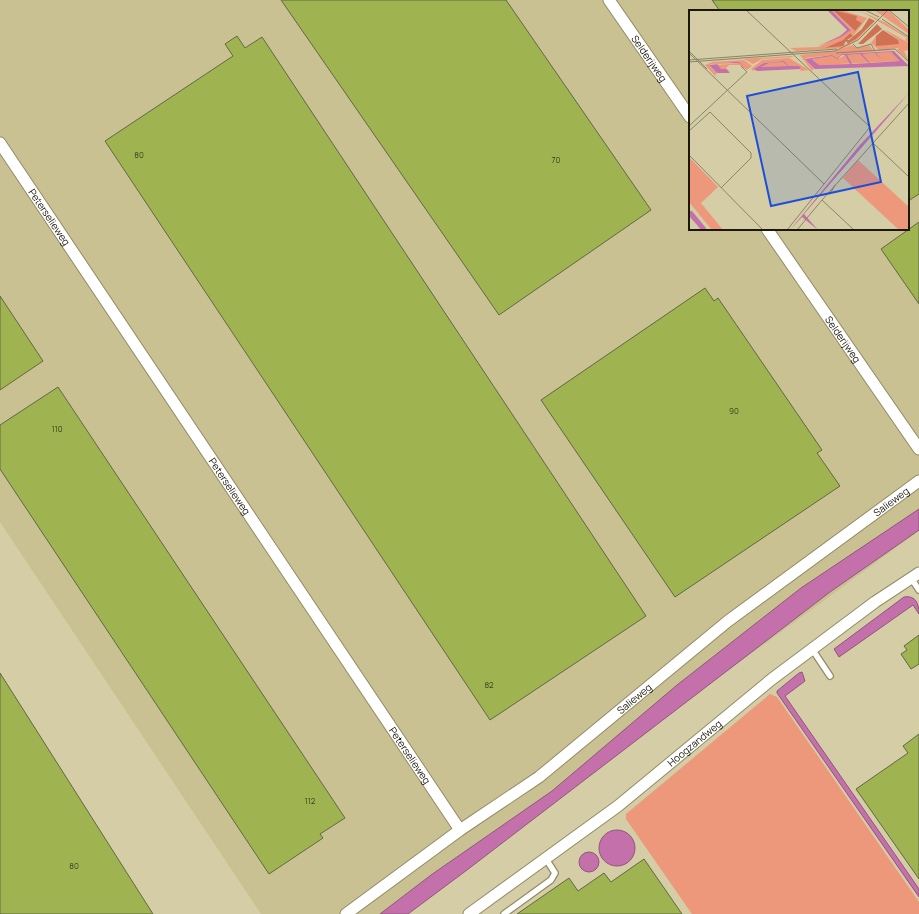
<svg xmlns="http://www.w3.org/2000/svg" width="919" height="914" font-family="Manrope,sans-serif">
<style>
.built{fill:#c9c192;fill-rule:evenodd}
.green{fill:#ee987b}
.water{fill:#c471ab;stroke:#91567b}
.building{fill:#9fb451;stroke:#606846}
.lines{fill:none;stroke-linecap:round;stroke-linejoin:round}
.service-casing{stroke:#928c67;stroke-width:8}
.minor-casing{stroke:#928c67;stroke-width:13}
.service{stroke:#fff;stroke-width:5.5}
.minor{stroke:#fff;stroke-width:11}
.labels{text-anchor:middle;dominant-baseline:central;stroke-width:4;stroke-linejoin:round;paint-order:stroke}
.number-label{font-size:8px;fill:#3c3f1c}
.street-label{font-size:10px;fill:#1b180a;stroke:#e1dab3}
.inset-road{fill:none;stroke:#8a8568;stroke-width:1}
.view{fill:#1d4ed8;fill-opacity:0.15;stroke:#1d4ed8;stroke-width:2}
.inset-edge{fill:none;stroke:#1b180a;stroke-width:2}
</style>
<rect width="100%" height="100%" fill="#d4cda6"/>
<path class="built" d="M0,0h919v531l-524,383h-134l-261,-392zM690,11h218v218h-218z"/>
<path class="green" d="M770,694l7,3 142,205v12h-227l-66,-95v-5z"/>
<path class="water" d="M919,509v21l-89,62 -363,278 -59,44h-28l51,-39 121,-84 125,-106 124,-97z
M904,597c12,-2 15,7 15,17l-6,-9 -74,52 -5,-8z
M802,672l3,9 -20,15 134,193v8l-142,-204v-2l22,-18z
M599 848a18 18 0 1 1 36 0a18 18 0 1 1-36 0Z
M579 862a10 10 0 1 1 20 0a10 10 0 1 1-20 0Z"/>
<path class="building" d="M281,0h225l145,210 -152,105z
M712,0h207v194l-11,7v-190h-188z
M237,36l8,12 17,-11 384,579 -156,104 -385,-579 128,-85 -8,-12z
M919,222v82l-38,-55z
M705,288l9,13 4,-3 104,152 -5,3 23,33 -165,111 -134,-197z
M0,296l43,65 -43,29z
M58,387l287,431 -25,16 3,4 -54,36 -269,-405v-44z
M919,635v29l-8,5 -10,-15 6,-4 -3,-4z
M0,673l153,241h-153z
M919,734v145l-63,-90 52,-36 -5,-7z
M644,859l38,55h-165l52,-36 9,13 26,-18 7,9z"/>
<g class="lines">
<g class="service-casing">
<path id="service" d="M911,578l8,12
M812,649l18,27
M504,914l47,-34 4,-7 -9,-14"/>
</g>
<g class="minor-casing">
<g id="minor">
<path id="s1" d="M609,0l81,117"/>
<path id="s2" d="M0,143l460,687"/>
<path id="s3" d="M767,229l152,220"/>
<path id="s4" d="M346,914l114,-84 79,-53 189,-156 191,-140"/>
<path id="s5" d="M469,914l149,-108 154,-127 103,-77 44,-29"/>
</g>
</g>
<use href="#service" class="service"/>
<use href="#minor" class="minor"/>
</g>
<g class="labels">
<g class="number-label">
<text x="139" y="154">80</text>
<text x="556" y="159">70</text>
<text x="734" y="410">90</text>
<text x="57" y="428">110</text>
<text x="489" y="684">82</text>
<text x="310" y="800">112</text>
<text x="74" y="865">80</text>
</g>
<g class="street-label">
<text stroke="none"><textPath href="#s1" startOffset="71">Selderijweg</textPath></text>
<text stroke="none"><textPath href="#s2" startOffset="89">Peterselieweg</textPath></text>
<text stroke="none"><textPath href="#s3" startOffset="134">Selderijweg</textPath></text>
<text stroke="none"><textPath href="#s2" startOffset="413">Peterselieweg</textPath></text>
<text stroke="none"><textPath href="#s4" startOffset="684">Salieweg</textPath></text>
<text stroke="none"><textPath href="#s4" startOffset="360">Salieweg</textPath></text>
<text stroke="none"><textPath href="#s5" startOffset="283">Hoogzandweg</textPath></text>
<text stroke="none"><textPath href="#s2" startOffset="737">Peterselieweg</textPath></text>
</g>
</g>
<g transform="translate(689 10)">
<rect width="220" height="220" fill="#d4cda6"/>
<path d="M142,0h10l26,8 -14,18 -3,-3 -7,7 -16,8 24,-5 22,-19 -14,14 -8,6 -10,4 -45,3 -6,-3 29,-1 29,-15 3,-3zM145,1l22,5 -1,4 7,3 -7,8zM170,0l27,13 23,15v4l-4,-2 2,-2zM185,0h14l21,20v4zM195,19l25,14v7l-5,1 5,10 -12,-11 2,-2 -20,2 -8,-7 5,-7v10l22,-6zM163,35l6,3 11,-3 4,5h22l-53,4 -5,4 -5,-3 -27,3 9,10 -2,3 -12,-16 34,-4zM202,42l10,9 -82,4 -7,-7 20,-2 8,2 5,-3 5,8 -4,-8 14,-1 9,8 -8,-8zM102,46l3,1 -32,2 -9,5 -9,-5 -37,2zM100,48l20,12 -9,1 1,-2 -12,-3 -5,-5 -20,2 -11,8 -2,-2 11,-9zM55,50l8,6 -5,4 -7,-5h-11l-3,3 4,4 -9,-3 -5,-4 24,-2 -30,1v3l7,6 -2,2 2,3 -12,-13 7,-3zM94,52l5,4 -27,1 8,-4zM0,147l29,30 -17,16 22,27h-11l-23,-28zM169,150l51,47v23h-10l-56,-52z" fill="#ee987b" fill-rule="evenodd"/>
<path d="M144,0l24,6 -1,4 6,3 -7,8zM180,8l6,3 -19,18 -8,5 -2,-3 -3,5 -18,2 18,-8 7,-7 3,3 -6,4h2l13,-11zM188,14l5,5 -19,15h-5zM194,20l15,10 1,4 -23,2v-10z" fill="#cf7152"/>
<path d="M138,0h4l20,20 -10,7 -25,10 24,-11 7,-6zM205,41l15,15 -94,3 -10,-10 27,-4 5,3 5,-4zM202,42l9,9 -30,2 -8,-9 13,-1 7,7 -6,-7zM171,44l9,9 -17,1 -5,-9zM153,45h3l5,9 -31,1 -7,-6 20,-3 5,3zM95,51l5,5h10l2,3 -44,2 -3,-2 10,-6zM94,52l5,4 -27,1 8,-4zM49,52l-21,2 4,5h5l4,4h-13l-8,-8 30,-3 7,7zM220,83l-105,121 14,16 -16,-13 -12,13 69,-84zM0,201h3l14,17 -1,2h-4l-4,-5 -8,-9z" fill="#c471ab" fill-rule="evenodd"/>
<path class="inset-road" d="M57,0l124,117 -83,103M176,0l14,7M201,1l19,16M193,9l27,18M164,34l4,4 14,-4 4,7M1,42l17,17M0,43l135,131M147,43l59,-4 14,13M0,50l148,-11M0,52l146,-11 23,-11 30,-30M0,116l58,-54 -6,-6M0,121l21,-19 41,41v5l-30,30M183,132l36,34M0,145l74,75M139,183l2,1 5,-9M108,220l25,-30M165,220l-32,-30 87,-97"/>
<path class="view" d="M169,62l23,110 -110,24 -24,-110z"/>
<rect width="220" height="220" class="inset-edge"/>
</g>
</svg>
